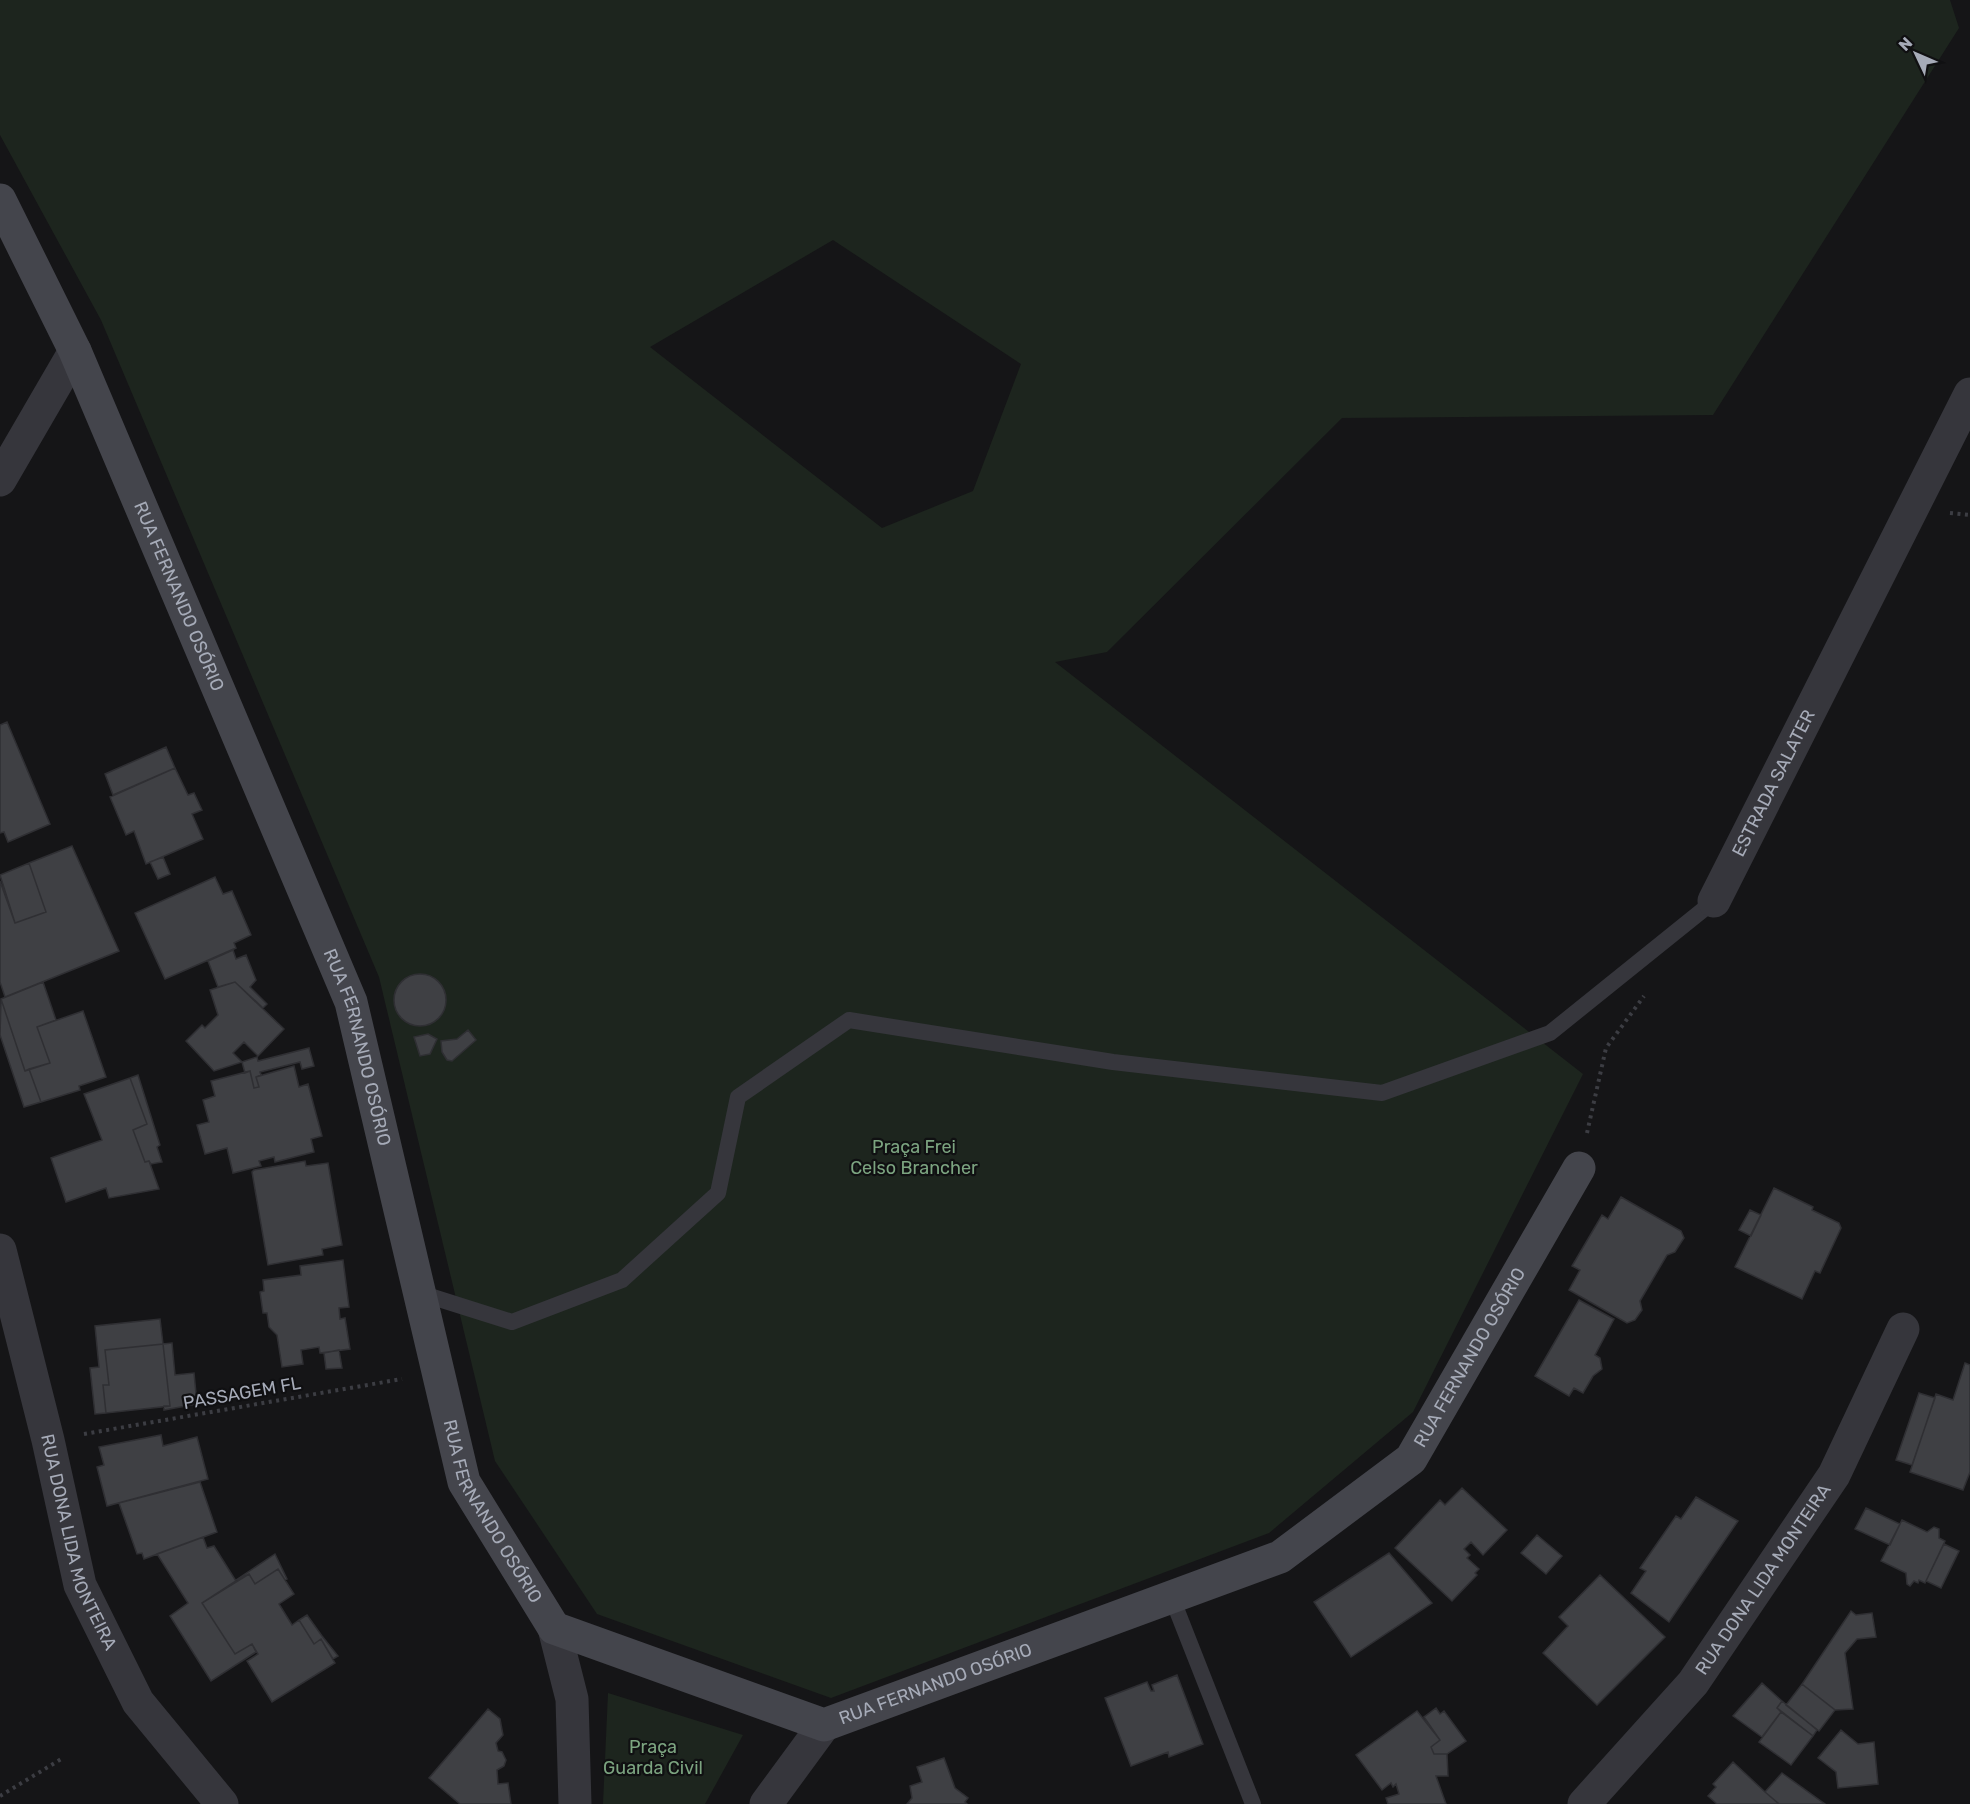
<svg xmlns="http://www.w3.org/2000/svg" width="1970" height="1804" font-family="Rubik,sans-serif">
<style>
.green{fill:#1d251e;fill-rule:evenodd}
.building{fill:#3f4044;stroke:#2f2f33;stroke-width:1.5}
.lines{fill:none;stroke-linecap:round;stroke-linejoin:round}
.path{stroke:#3c3d43;stroke-width:4;stroke-dasharray:3 4.5;stroke-linecap:butt}
.lane{stroke:#36363c;stroke-width:16}
.street{stroke:#36363c;stroke-width:33}
.secondary{stroke:#44454c;stroke-width:33}
.labels{text-anchor:middle;dominant-baseline:central;stroke-width:4.5;stroke-linejoin:round;paint-order:stroke}
.street-label{font-size:18px;fill:#a6abb8;stroke:#101012}
.park-label{font-size:18px;fill:#7ca480;stroke:#101012}
</style>
<rect width="100%" height="100%" fill="#151517"/>
<path class="green" d="M0,0h1950l9,28 -246,387 -371,3 -235,234 -52,10 528,412 -170,338 -144,121 -438,165 -234,-84 -102,-153 -116,-484 -278,-657 -101,-185zM833,240l188,124 -48,127 -91,37 -232,-181z
M608,1693l135,42 -38,69h-102z"/>
<path class="building" d="M7,722l43,102 -42,18 -4,-10 -4,1v-108z
M166,747l9,21 -62,27 -8,-21z
M175,768l13,27 6,-2 8,17 -10,4 11,25 -57,25 -12,-33 -8,4 -16,-38z
M72,846l47,105 -114,46 -5,-15v-101l15,42 31,-11 -17,-49z
M163,857l7,17 -12,5 -8,-17z
M29,863l17,49 -31,11 -15,-48z
M215,877l8,17 9,-3 19,44 -17,8 2,5 -71,31 -30,-66z
M233,950l3,9 10,-4 10,25 -6,7 17,17 -4,4 -28,-26 -17,5 -10,-26z
M394 1000a26 26 0 1 1 52 0a26 26 0 1 1-52 0Z
M43,982l13,38 -19,7 13,36 -25,8 -24,-72z
M235,982l49,47 -26,27 -14,-14 -11,11 9,9 -28,9 -28,-30 16,-16 3,3 13,-13 -8,-25z
M1,999l24,72 4,-2 12,33 -17,5 -24,-72z
M83,1011l23,66 -27,9 1,4 -39,12 -12,-33 21,-6 -13,-36z
M468,1030l8,10 -24,21 -5,-1 -5,-8 -1,-11 16,-2z
M428,1034l9,5 -7,15 -10,2 -6,-19z
M309,1048l5,18 -12,3 -2,-7 -40,10 1,3 -5,2 3,10 -5,1 -4,-17 -5,2 -3,-11 15,-5 1,4z
M294,1066l5,21 9,-3 14,52 -11,3 3,13 -39,10 -1,-5 -15,4 2,5 -28,7 -6,-25 -22,6 -8,-29 12,-3 -6,-22 12,-4 -4,-15 39,-10 4,17 5,-1 -3,-10z
M138,1075l22,70 -3,2 5,15 -11,2 -2,-3 -4,1 -12,-32 14,-6 -17,-46z
M130,1078l17,46 -14,6 12,32 4,-1 10,28 -50,9 -3,-10 -40,14 -15,-44 51,-18 -18,-46z
M305,1161l1,5 22,-3 14,82 -20,4 1,6 -55,10 -16,-93 2,-2z
M1774,1188l39,19 -1,3 27,13 2,5 -21,45 -5,-2 -13,28 -67,-32z
M1621,1197l60,34 3,7 -9,14 -8,3 -27,46 2,9 -7,10 -8,3 -58,-33 11,-20 -8,-4 30,-51 6,4z
M1750,1210l11,5 -10,21 -12,-6z
M343,1260l6,47 -10,1 1,11 5,-1 5,31 -30,4 -1,-6 -18,3 2,14 -21,3 -5,-32 -8,-8 -2,-14h-4l-3,-21 4,-1 -1,-11 38,-5 -1,-9z
M1579,1300l35,19 -19,36 5,3 2,11 -9,7 -10,17 -9,-5 -5,8 -34,-20z
M160,1319l3,25 -58,6 4,35h-6l3,28 -11,1 -5,-46 9,-1 -4,-41z
M172,1343l3,32 19,-2 3,31 -33,6v-4h6l-7,-62z
M163,1344l7,62 -64,7 -3,-28h6l-4,-35z
M339,1350l3,18 -16,1 -2,-16z
M1965,1363l5,2v107l-7,18 -53,-18 26,-78 17,6z
M1919,1393l16,5 -23,67 -16,-5z
M161,1435l2,11 34,-9 11,42 -101,27 -10,-39 7,-2 -5,-18z
M200,1482l17,50 -73,27 -2,-6 -5,1 -18,-51z
M1462,1488l45,42 -24,25 -12,-13 -7,7 6,6 -3,3 12,11 -4,4 2,2 -25,26 -57,-53 45,-48 5,5z
M1696,1497l42,24 -69,101 -38,-29 15,-22 -6,-3 36,-52 5,3z
M1866,1508l34,16 -10,21 -35,-16z
M1902,1520l25,12 7,-5 5,2v9l6,3 -20,42 -6,-3 -1,3 -4,-2 -4,5 -3,-2 -1,-11 -25,-12z
M1537,1535l25,21 -16,18 -25,-21z
M203,1537l4,11 7,-2 22,35 -34,22 33,51 17,-10 4,8 -45,29 -41,-65 18,-13 -31,-49z
M1944,1544l15,7 -18,37 -15,-7z
M1389,1553l43,50 -81,54 -37,-55z
M275,1554l12,25 -2,1 -7,-11 -23,15 -6,-10 -13,6z
M278,1569l16,25 -15,10 13,21 7,-5 15,24 7,-5 14,24 -63,39 -25,-41 11,-7 -6,-10 -17,10 -33,-51 47,-29 6,10z
M1600,1575l65,62 -68,68 -54,-52 25,-27 -9,-9z
M1851,1611l5,4 16,-2 4,24 -19,2 -12,14 8,56 -18,1 -33,-26z
M307,1615l15,21 16,20 -5,3 -12,-20 -7,5 -15,-24z
M1177,1675l26,69 -34,13 -1,-5 -37,14 -26,-68 42,-16 4,9h3l-2,-6z
M1762,1683l20,18 -5,7 4,4 -19,25 -29,-21z
M1802,1684l33,26 -16,21 -33,-26z
M1782,1701l35,29 -4,6 -36,-28z
M1436,1708l4,6 4,-3 22,30 -19,13h-13l-3,-7 9,-7 -16,-23z
M488,1709l12,10 3,16 -7,8 2,8 4,1 4,8 -2,6 -7,4 1,14 10,-1 3,21h-51l-31,-26z
M1417,1711l23,29 -9,7 3,7h13l1,22h-12l10,28h-58l-2,-6 13,-4 -3,-10 -3,3 -2,-4 -9,7 -26,-35z
M1781,1712l32,24 -22,29 -32,-23z
M1841,1730l17,14 16,-2 4,42 -40,4 -2,-16 -18,-14z
M944,1758l11,30 13,10 -3,4 2,2h-60l5,-6 -2,-12 12,-4 -5,-15z
M1733,1762l32,30 14,12h-62l-9,-8 8,-9 -3,-3z
M1782,1773l43,31h-46l-14,-12z"/>
<g class="lines">
<path class="path" d="M1950,513l20,2
M1587,1133l19,-85 38,-52
M84,1434l318,-55
M0,1796l63,-38"/>
<path class="lane" d="M420,1293l92,29 110,-42 96,-87 20,-96 111,-77 264,42 269,31 168,-60 164,-132
M1172,1598l81,206"/>
<g class="street">
<path d="M0,480l75,-129"/>
<path id="s1" d="M1714,901l256,-507"/>
<path id="s2" d="M0,1250l48,190 32,145 58,117 84,102"/>
<path d="M554,1628l18,71 3,105"/>
<path d="M766,1804l58,-79"/>
<path id="s3" d="M1584,1804l109,-121 141,-208 69,-146"/>
</g>
<path class="secondary" id="s4" d="M0,200l75,151 276,651 113,480 90,146 270,97 456,-168 131,-98 168,-291"/>
</g>
<g class="labels">
<g class="street-label">
<text stroke="none"><textPath href="#s4" startOffset="435">RUA FERNANDO OSÓRIO</textPath></text>
<text stroke="none"><textPath href="#s1" startOffset="132">ESTRADA SALATER</textPath></text>
<text stroke="none"><textPath href="#s4" startOffset="921">RUA FERNANDO OSÓRIO</textPath></text>
<text stroke="none"><textPath href="#s4" startOffset="2594">RUA FERNANDO OSÓRIO</textPath></text>
<text transform="translate(242 1393) rotate(-10)">PASSAGEM FL</text>
<text stroke="none"><textPath href="#s4" startOffset="1407">RUA FERNANDO OSÓRIO</textPath></text>
<text stroke="none"><textPath href="#s2" startOffset="303">RUA DONA LIDA MONTEIRA</textPath></text>
<text stroke="none"><textPath href="#s3" startOffset="288">RUA DONA LIDA MONTEIRA</textPath></text>
<text stroke="none"><textPath href="#s4" startOffset="1946">RUA FERNANDO OSÓRIO</textPath></text>
</g>
<g class="park-label">
<text x="914" y="1147">Praça Frei<tspan x="914" dy="21">Celso Brancher</tspan></text>
<text x="653" y="1747">Praça<tspan x="653" dy="21">Guarda Civil</tspan></text>
</g>
</g>
<g transform="translate(1916 54) rotate(314)" stroke="#101012" stroke-width="4.5" paint-order="stroke">
<path d="M0-4.5L10 22L0 15L-10 22Z" fill="#a6abb8"/>
<text y="-9" font-size="16" font-weight="bold" text-anchor="middle" fill="#a6abb8">N</text>
</g>
</svg>
